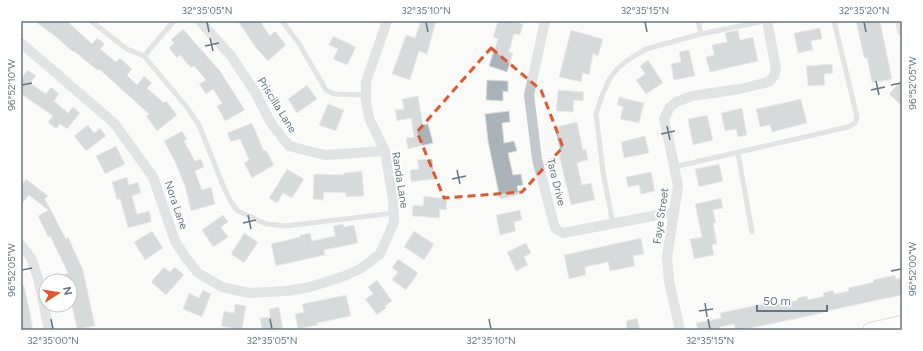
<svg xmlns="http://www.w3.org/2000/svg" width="923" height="351" font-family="Figtree,sans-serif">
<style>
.building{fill:#aab3b9;stroke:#dcdcda}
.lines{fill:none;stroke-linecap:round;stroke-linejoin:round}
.secondary-casing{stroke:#b3babf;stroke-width:16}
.lane{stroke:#c3c8cc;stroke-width:5}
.street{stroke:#c3c8cc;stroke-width:10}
.secondary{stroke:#fff;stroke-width:14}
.marked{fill:none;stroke:#e4572e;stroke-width:3;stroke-dasharray:8 5;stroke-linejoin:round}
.ticks{fill:none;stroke:#657683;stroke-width:1.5}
.labels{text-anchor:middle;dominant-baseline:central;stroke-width:4;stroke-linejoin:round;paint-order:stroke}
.street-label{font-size:11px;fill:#657683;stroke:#fff}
.neatline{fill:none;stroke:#657683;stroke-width:1.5}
.ticks-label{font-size:10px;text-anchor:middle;fill:#657683}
</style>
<rect width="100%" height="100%" fill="#fafaf8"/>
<path class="building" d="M34,21h33l25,23 5,-6 8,6 -5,5 16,13 4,-4 12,11 -5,6 10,10 7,-9 8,7 -5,5 17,15 2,-2 11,14 -20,16 -11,-15 3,-2 -50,-45 -2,1 -23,-19 -1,1 -18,-16z
M238,21h22l10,15 5,-5 11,14 -18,16 -12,-13z
M421,21h15l-9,33 -8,-3 -9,29 -18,-6 14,-39 9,3z
M498,21h13l12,3 -3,11 -6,-1 -5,18 4,1 -6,19 -18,-6 9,-27 -5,-2z
M856,21h24l12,58 -20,4 -5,-25h-3z
M820,28l2,11 -11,2 2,9 -15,3 -4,-20z
M183,29l37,42 25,39 -20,11 -8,-15 5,-3 -9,-14 -7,5 -7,-10 7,-4 -12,-14 -3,2 -11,-13 -3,3 -8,-10 5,-5 -3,-3z
M571,30l32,9 -5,17 -5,-2 -4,21 -6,-2 -2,9 -22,-5z
M738,30l2,10 13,-3 5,24 -48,11 -4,-15 8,-2 -2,-10 15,-3 -2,-9z
M333,36l23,11 -9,18 -14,-6 5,-10 -9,-4z
M689,50l6,26 -21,4 -3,-16 10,-2 -2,-10z
M648,60l15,23 -17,11 -10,-14 9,-6 -5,-8z
M832,64l1,9 -9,1 1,11 -17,1 -2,-20z
M28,70l8,6 -6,7 16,11 5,-7 8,7 -5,7 14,12 5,-6 7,6 -13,16 -7,-5 -4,5 -8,-7 5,-6 -32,-22v-16z
M902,79v27l-13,-12z
M487,80l21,1v11l-5,-1v10l-17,-1z
M307,85l10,14 -20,14 -9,-14z
M558,90l26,2 -1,9 -9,-1 -1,12 -17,-1z
M418,96l5,29 5,-1 5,19 -25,6 -2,-11 8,-1 -3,-19 -14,3 -2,-11 9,-1 -2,-10z
M619,97l25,6 -5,20 -19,-4 3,-12 -6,-2z
M801,99l6,24 -35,9 -2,-7 -10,2 -4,-18z
M328,104l16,6 -8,21 -17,-6z
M742,108l5,27 -9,2 -2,-8 -11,2 -4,-18z
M509,111l1,11 -8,1 2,20 10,-2 3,10 -9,2 5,22 8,-1 2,11 -6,1 2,9 -19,4 -12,-58 -3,-27z
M707,115l6,25 -20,5 -5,-26z
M577,122l6,28 3,-1 2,11 -11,3 5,22 9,-2 4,17 -24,5 -12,-50 2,-1 -6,-27z
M252,123l12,28 2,-1 8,15 -22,13 -8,-15 5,-3 -9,-21 -9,3 -4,-9z
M88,125l6,8 6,-5 6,8 -20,15 -12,-15z
M182,131l5,8 -3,2 11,20 6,-2 3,8 -9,4 7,19 9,-3 4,17 -24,7 -6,-25 -10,-24 -11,-21z
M645,136l4,17 -25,5 -3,-16z
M116,146l9,18 -20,10 -9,-18z
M432,159l2,20 -23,3 -1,-12 9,-1 -2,-9z
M719,164l4,17 -24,6 -4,-18z
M287,169l17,10 -12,19 -9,-5 -6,10 -8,-5z
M362,171l2,25 -18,1v-4l-22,-1 -1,8 -10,-1 1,-25 30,1v-2z
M651,172l4,19 -14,3 -2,-9 -11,2 -2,-10z
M127,177l2,8 9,-3 3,11 -9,3 5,18 12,-3 2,7v4l-23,6 -8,-29 -3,1 -5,-18z
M26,179l22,17 -3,3 21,40 2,-2 15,33 12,56 -18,3 -7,-33v-15h-3l-2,-7 3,-1 -18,-37 -2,1 -10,-21 10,-6 -19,-15 -8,10v-19z
M424,196l23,3 -1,11 -6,-1 -1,9 -27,-2 1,-11 10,1z
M721,198l2,10 -10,2 3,13h-3l4,21 -5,1 2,10 -20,4 -4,-20 12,-2 -7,-33z
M520,210l2,10 -8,2 2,9 -16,4 -4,-20z
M223,215l5,7 -7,5 7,10 -15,10 -11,-17z
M343,224l1,3 10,-2 4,18 -34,7 1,5 -49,11 -5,-22 29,-7v-2l10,-2 2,8 23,-5 -2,-10z
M152,231l11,17 -18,12 -11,-18z
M414,231l20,13 -10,16 -20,-13z
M244,233l14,9 -14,21 -13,-9z
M641,238l3,16 -11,2 2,10 -25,5 -2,-9 -23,5 1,8 -17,4 -5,-24z
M526,243l5,10 -7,4 4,8 -12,6 -9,-19z
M398,259l20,14 -12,17 -14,-10 6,-8 -6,-4z
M164,267l6,5 5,-5 9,8 -18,20 -15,-13z
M895,275l1,4 6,-1v17l-80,17 1,1 -77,16v1h-11l-1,-6 -14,3v3h-22l-2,-7 25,-5 -1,-5 47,-10 1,3 30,-6 -1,-2 10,-2 1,4 16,-4 -1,-3 10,-3 1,4 15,-3 -1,-3 26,-6 -1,-2z
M377,280l15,21 -7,5 1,2 -9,7 -12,-16 8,-5 -5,-7z
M24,285l6,28 3,17h-12v-44z
M203,290l8,4 -9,23 -19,-8 6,-16 10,5z
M346,295l5,21 -34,7 1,2 -20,4 -3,-15 9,-2 -2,-8z
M235,304l11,2 -4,24 -21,-4 3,-15 10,2z
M279,307l4,23h-21l-2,-12 10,-1 -1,-8z
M637,318l3,12h-13l-1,-9z"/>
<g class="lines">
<g class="secondary-casing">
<path id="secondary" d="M870,330l32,-7"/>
</g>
<path class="lane" d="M91,21l36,28 17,7 42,50 13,19 25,63 7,14 7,9 28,13 20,2 108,-13
M282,21l16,21 28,48 8,4 32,1
M698,21l3,13
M144,56l30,-35
M738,153l14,79
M674,167l174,-40 7,-4 2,-6 -23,-96
M613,224l-10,-52 -7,-58 7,-21 7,-15 9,-11 12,-9 15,-9 55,-15 64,-13"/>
<path class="street" d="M200,21l31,35 24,36 16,31 18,23 36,9 60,-4
M545,21l-16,74 8,64 16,62 3,8 7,4 111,-21
M900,21l2,10
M21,43l93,80 39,54 22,64 11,17 12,15 24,14 27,6 38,-2 23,-4 32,-10 18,-8 20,-15 14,-32 -1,-23 -8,-48 -16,-33 -3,-17v-19l21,-61
M21,245l10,13 7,20 11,52
M680,330l-11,-49 -2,-24 11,-71 -8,-40 -6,-27 6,-12 6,-5 16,-6 48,-7 29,-7 5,-6 2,-7 -9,-48"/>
<use href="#secondary" class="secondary"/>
</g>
<path d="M0 0H923V351H0ZM491,48l50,42 22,57 -41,45 -78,6 -27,-66z" fill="#fafaf8" fill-opacity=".55" fill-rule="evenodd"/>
<path class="marked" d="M491,48l50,42 22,57 -41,45 -78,6 -27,-66z"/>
<path class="ticks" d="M207,22l2,10M426,22l2,10M645,22l2,10M864,22l2,10M210,38l3,13M205,46l14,-3M876,81l3,14M22,85l10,-2M891,85l10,-2M871,90l14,-3M667,126l3,14M661,134l14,-3M457,170l3,14M452,179l14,-3M248,215l3,14M243,223l13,-3M22,270l10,-2M891,271l10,-2M705,303l2,14M699,311l14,-2M51,319l2,10M270,319l2,10M489,319l2,10M708,319l2,10"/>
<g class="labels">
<g class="street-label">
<text transform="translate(277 105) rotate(58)">Priscilla Lane</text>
<text transform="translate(400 180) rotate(81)">Randa Lane</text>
<text transform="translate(556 182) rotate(76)">Tara Drive</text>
<text transform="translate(176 205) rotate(71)">Nora Lane</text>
<text transform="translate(661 216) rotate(-82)">Faye Street</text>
</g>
</g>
<rect width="923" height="351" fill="none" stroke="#ffffff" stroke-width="44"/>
<g transform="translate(58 293) rotate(78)"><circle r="19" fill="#ffffff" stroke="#c1c8cd"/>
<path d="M0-3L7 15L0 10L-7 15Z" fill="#e4572e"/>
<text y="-6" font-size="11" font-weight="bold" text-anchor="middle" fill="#657683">N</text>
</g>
<path d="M757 305v6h70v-6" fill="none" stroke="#657683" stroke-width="2"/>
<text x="763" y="305" font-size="12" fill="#657683" stroke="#ffffff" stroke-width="3" paint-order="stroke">50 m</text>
<rect x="22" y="22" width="879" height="307" class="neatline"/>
<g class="ticks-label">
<text x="207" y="14">32°35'05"N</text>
<text x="426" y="14">32°35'10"N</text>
<text x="645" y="14">32°35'15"N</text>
<text x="864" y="14">32°35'20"N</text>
<text transform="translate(912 83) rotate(-90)" y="4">96°52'05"W</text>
<text transform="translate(11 85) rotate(-90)" y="4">96°52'10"W</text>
<text transform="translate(912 269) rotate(-90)" y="4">96°52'00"W</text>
<text transform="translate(11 270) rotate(-90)" y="4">96°52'05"W</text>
<text x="53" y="344">32°35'00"N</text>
<text x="272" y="344">32°35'05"N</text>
<text x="491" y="344">32°35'10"N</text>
<text x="710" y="344">32°35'15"N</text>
</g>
</svg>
